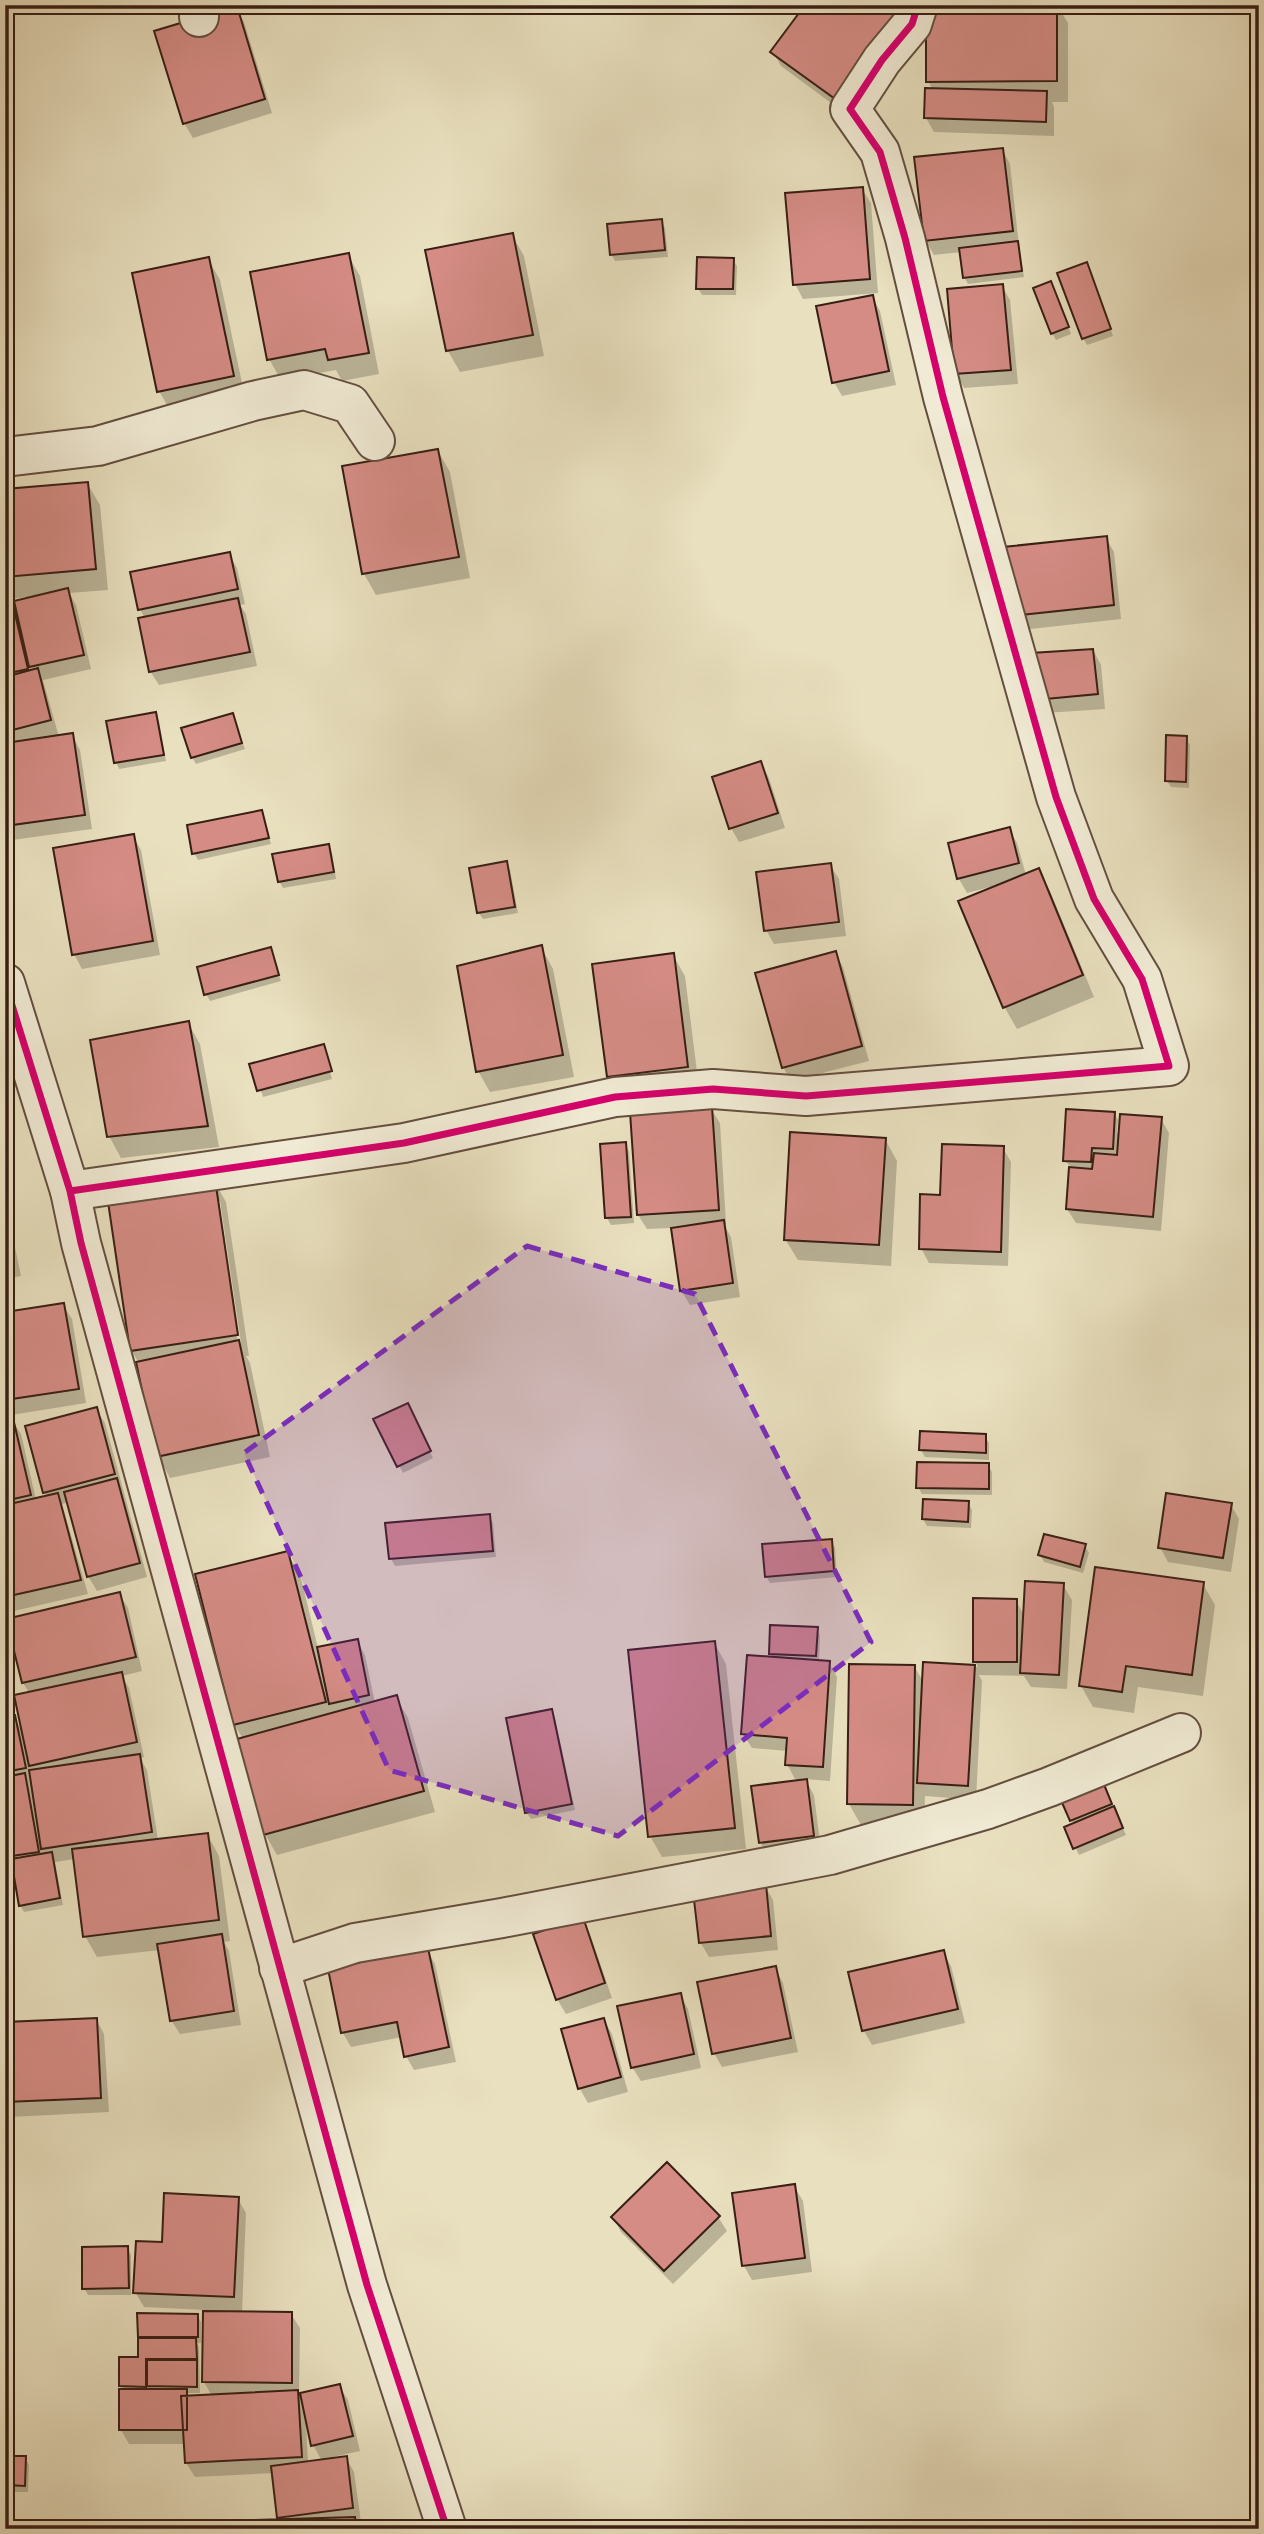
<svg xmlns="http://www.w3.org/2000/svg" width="1264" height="2534" font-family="'IM FELL French Canon',serif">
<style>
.shadow{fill:#0003;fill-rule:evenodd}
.building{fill:#d58c85;stroke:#381e14;stroke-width:2}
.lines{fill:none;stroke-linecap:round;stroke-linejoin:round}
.minor-casing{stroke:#644e3f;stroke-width:42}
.tertiary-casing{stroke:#644e3f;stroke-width:42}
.minor{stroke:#f1ebd5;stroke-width:38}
.tertiary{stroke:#f1ebd5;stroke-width:38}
.cycleway-casing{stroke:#f1ebd5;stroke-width:11}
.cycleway{stroke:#d6006c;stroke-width:7}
.marked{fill:#7b2cbf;fill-opacity:0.2;stroke:#7b2cbf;stroke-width:5;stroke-dasharray:14 9;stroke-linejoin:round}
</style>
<rect width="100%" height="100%" fill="#e9e0bf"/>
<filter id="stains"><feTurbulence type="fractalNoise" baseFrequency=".00286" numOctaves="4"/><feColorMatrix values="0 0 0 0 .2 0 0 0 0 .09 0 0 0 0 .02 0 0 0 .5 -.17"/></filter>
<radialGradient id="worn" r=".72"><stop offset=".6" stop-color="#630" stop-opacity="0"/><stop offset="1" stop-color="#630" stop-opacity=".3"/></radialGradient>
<path class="shadow" d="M807,5l39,109 -65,-48 -8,-14z
M927,5h130l11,18v79h-16l2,5v29l-120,-4 -8,-14 7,-28 -5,-9z
M236,8l8,14 28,91 -79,25 -9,-15z
M1002,149l8,15 9,82 5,31 -56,7 -4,-7 -3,-25 -27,3 -9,-15z
M862,189l9,14 7,90 -75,6 -8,-15z
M661,221l4,7 3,29 -53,4 -4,-7z
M512,235l12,21 20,100 -84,16 -12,-21 -20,-99z
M348,255l12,21 19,98 -37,7 -6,-11 -55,10 -12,-21z
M208,259l12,21 25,117 -74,15 -12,-21z
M733,260l4,6 -1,29h-34l-4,-7z
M1090,271l23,65 -26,9 -4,-7z
M1002,286l8,14 8,84 -54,4 -8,-14z
M1054,290l17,44 -15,6 -4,-7z
M872,297l8,14 16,74 -54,11 -8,-14z
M438,451l12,21 20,106 -94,17 -12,-21z
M87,483l13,22 8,85 -39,3 7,12 15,64 -48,11 16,57 13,-2 8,15 12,79 -87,12v-350zM27,597v2l-10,12 -7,-12z
M1106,538l8,14 7,67 -100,11 -8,-15z
M229,554l8,14 8,36 -5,1 6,9 11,52 -98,19 -9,-14 -5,-52 -5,-10z
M1093,650l8,15 4,44 -60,4 -9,-14z
M155,714l4,7 7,40 -47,8 -3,-7z
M232,715l13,34 -49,15 -4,-7z
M1186,738l4,7 -1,43 -18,-1 -4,-6z
M761,763l8,15 16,50 -46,14 -8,-14z
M261,812l10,32 -73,16 -4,-7z
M1009,829l8,14 9,32 12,-5 12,21 44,106 -77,32 -12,-21 -44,-106 29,-12v-3l-23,6 -8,-14 -9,-35z
M133,836l8,14 19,105 -78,14 -8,-15z
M328,846l4,7 4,26 -53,9 -4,-7z
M506,863l4,7 8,43 -35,6 -4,-6 -8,-44z
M830,865l9,14 7,57 -72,8 -8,-14z
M541,947l12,22 21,108 -84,15 -12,-21z
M270,949l11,32 -71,20 -4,-7z
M835,953l8,14 26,94 -78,20 -8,-14z
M673,955l12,21 14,112 -78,10 -12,-22z
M188,1023l12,21 19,103 -98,11 -12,-22z
M323,1046l9,33 -69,18 -11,-32z
M711,1109l9,14 6,101 -2,1 7,12 9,60 -50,8 -9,-15 -9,-62 -25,1 -9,-14z
M1114,1113l4,7 -1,13 44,-14 8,14 -8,98 -85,-8 -9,-14 4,-42 -6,-6z
M885,1139l12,22 -6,105 -93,-6 -13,-21z
M625,1144l4,7 5,72 -23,2 -4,-7z
M1003,1148l8,14 -3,104 -79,-3 -8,-15 21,-51z
M214,1181l12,21 23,154h-3l4,7 20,94 -100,21 -12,-22 -19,-93 -8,-13zM216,1201h4l21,142 -3,1z
M5,1199l16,77 -16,3z
M63,1305l9,14 14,84 -81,13v-102z
M96,1409l9,14 42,154 -50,14 -9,-15 -19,-74 -7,2 26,90 -83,19v-191l7,-2 9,14 15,66 11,-3 -3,-5z
M411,1411l22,47 -30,15 -27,-53z
M985,1436l4,7v17l-64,-3 -4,-7z
M988,1465l4,7v23l-70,-1 -4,-7z
M968,1503l4,7 -1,18 -44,-2 -4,-7z
M1231,1505l8,14 -8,53 -63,-10 -8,-15z
M489,1516l4,7 3,34 -101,9 -4,-7 -4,-34z
M831,1541l4,7 2,29 -67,6 -4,-7z
M1085,1546l4,7 -6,20 -39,-11 -4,-7z
M287,1553l13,21 18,74 39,-7 8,14 10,48 21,-6 12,21 27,94 -158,43 -12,-21 -22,-95 -9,-15z
M1203,1584l12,21 -12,91 -65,-9 -4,26 -41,-6 -12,-21z
M1063,1585l9,15 -5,89 -36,-2 -7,-11 -45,-1 3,6 -6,119 -51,-4 -1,30 -63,-1 -12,-21 65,-138 10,17 1,-19 53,3 -3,-6 41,-60 9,16z
M119,1594l9,14 14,63 -20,5 7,12 15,69 -4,1 7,12 11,70 49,-6 12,22 11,85 -6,1 5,9 12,74 -61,9 -9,-14 -11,-70 -63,7 -12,-21 -10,-77 -20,3 8,43 -39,7 -4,-7 -5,-34 -5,1 -5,-8v-146l9,-1 9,15 7,-38 -7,-11 -15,-63z
M817,1629l3,7 -1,26 10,1 8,14 -7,104 -25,-2 9,16 7,55 -52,7 -9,-15 44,-63h-9l-8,-15v-13l-35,-3 -9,-14 31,-75 -3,-5z
M714,1642l12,22 20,185 -84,8 -12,-21z
M5,1669l8,28 -8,2z
M551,1711l4,7 20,92 -44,9 -4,-6 -19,-93z
M1106,1791l20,44 -47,20 -13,-27 8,-3 -12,-26z
M765,1886l8,14 5,50 -69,7 -9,-15z
M582,1919l8,15 22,64 -46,16 -9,-15z
M427,1950l8,14 21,98 -42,8 -8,-14 -4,-19 -51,10 -8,-14 -13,-63z
M943,1952l8,14 14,57 -93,22 -8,-14z
M775,1968l8,15 15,69 -76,15 -8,-14z
M680,1995l8,14 13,59 -60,13 -9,-14z
M96,2019l8,15 5,78 -99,5 -5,-8v-85z
M604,2020l8,14 16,58 -40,11 -8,-14 -16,-58z
M794,2186l9,15 9,71 -60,8 -8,-14 -10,-71z
M238,2199l8,14 -4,100 49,1 9,14 -1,67 40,-9 9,14 12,51 -27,6 1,3 12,-2 8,14 7,50 -4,1 3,6h-105l26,-8 -7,-48 -79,4 -9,-14 -1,-19h-56l-8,-14 3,-39 -3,-6 19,-26 -1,-44h58l4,7v21h-4l2,4 1,46h-13l3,4 22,-1 -8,-14 1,-72 -61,-3 -9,-15 28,-48zM306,2423h2l5,22 9,16 -14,2z
M613,2217h105l9,14 -54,53 -52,-52z
M127,2248l4,7v40h-43l-4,-7z
M5,2457l20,1 4,7 -1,27h-23z"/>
<path class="building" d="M805,5h86l11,8 -64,88 -68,-49z
M926,5h131v76l-131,1z
M237,6l28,93 -82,25 -29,-93z
M925,88l122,3 -1,31 -122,-4z
M1003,148l10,83 -89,10 -10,-84z
M863,187l7,92 -77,6 -8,-92z
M662,219l3,31 -55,5 -3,-31z
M513,233l20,102 -87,16 -21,-101z
M1018,241l4,30 -59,7 -4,-30z
M349,253l20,100 -41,7 -3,-11 -58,11 -17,-88z
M209,257l25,119 -77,16 -25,-119z
M697,257l37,1 -1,31h-37z
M1087,262l24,67 -29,10 -25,-66z
M1051,281l18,46 -18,7 -18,-46z
M1003,284l8,86 -57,4 -7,-85z
M873,295l16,76 -57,12 -16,-77z
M438,449l21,108 -97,17 -20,-108z
M88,482l8,87 -91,8v-88z
M1107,536l7,69 -103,11 -8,-69z
M230,552l8,37 -100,21 -8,-38z
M68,588l16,67 -55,12 -15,-66z
M11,597l17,72 -23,5v-76z
M238,598l12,54 -101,20 -11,-54z
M1093,649l5,45 -63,6 -4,-47z
M38,668l13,52 -46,12v-55z
M156,712l8,43 -50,8 -8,-42z
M233,713l9,30 -51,15 -10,-30z
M73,733l12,82 -80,11v-83z
M1166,735l21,1 -1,46 -21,-1z
M761,761l17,52 -49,16 -17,-52z
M262,810l7,28 -77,16 -5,-29z
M1010,827l9,36 -62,16 -9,-36z
M134,834l19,107 -81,14 -19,-107z
M329,844l5,28 -56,10 -6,-28z
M507,861l8,46 -38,6 -8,-45z
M831,863l8,59 -75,9 -8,-59z
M1039,868l44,107 -80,33 -45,-107z
M542,945l21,110 -87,17 -19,-106z
M271,947l8,28 -75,20 -7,-28z
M836,951l26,95 -80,22 -27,-95z
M674,953l14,114 -81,10 -15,-113z
M189,1021l19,105 -101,11 -17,-97z
M324,1044l8,27 -75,20 -8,-27z
M712,1107l7,103 -82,5 -7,-103z
M1066,1109l49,3 -2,37 -21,-1 -1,14 -28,-1z
M1120,1114l42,3 -9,100 -87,-8 3,-42 23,2 2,-16 23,2z
M790,1132l96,6 -7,107 -95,-5z
M626,1142l5,75 -26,1 -5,-74z
M942,1144l62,2 -3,106 -82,-3 1,-55 20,1z
M215,1179l23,156 -108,16 -23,-156z
M724,1220l9,63 -53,8 -9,-63z
M5,1231l5,24 -5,1z
M64,1303l15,86 -74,11v-88z
M239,1340l20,95 -103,22 -20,-95z
M408,1403l23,48 -34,16 -24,-48z
M97,1407l18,67 -72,19 -18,-67z
M13,1418l18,77 -26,6v-81z
M920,1431l66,3v19l-67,-3z
M917,1462l72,1v26l-73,-1z
M117,1478l23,85 -53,14 -23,-85z
M58,1493l23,87 -76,17v-92z
M1166,1493l66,10 -9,55 -65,-10z
M923,1499l46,2 -1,21 -46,-3z
M490,1514l3,37 -104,8 -4,-36z
M1044,1534l42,10 -6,23 -42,-12z
M832,1539l2,32 -69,6 -3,-33z
M288,1551l38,151 -93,23 -38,-151z
M1095,1567l109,15 -12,93 -66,-9 -4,26 -43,-6z
M1025,1581l39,2 -5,92 -39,-2z
M120,1592l16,65 -114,26 -16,-64z
M973,1598l44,1v63h-44z
M770,1625l48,2 -2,29 -47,-2z
M358,1639l11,56 -40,9 -12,-57z
M715,1641l20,187 -87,9 -20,-187z
M747,1655l83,6 -7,106 -38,-2 2,-27 -46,-4z
M923,1662l52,3 -7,121 -51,-3z
M849,1664l66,1 -2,140 -66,-1z
M122,1672l15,70 -108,24 -15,-71z
M397,1695l27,96 -161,44 -26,-96z
M552,1709l20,95 -47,9 -19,-95z
M15,1715l11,53 -21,4v-56z
M140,1754l12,78 -111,17 -12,-79z
M25,1773l14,79 -34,5v-80z
M807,1779l7,57 -55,7 -8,-57z
M1103,1782l9,22 -42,17 -10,-23z
M1114,1806l9,22 -50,21 -9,-22z
M208,1833l11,87 -136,17 -11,-88z
M52,1852l8,46 -41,8 -8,-47z
M766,1884l5,52 -72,7 -6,-52z
M583,1917l22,66 -49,17 -23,-66z
M222,1934l12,77 -64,10 -13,-77z
M428,1948l21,99 -45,10 -7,-35 -56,11 -13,-64z
M944,1950l14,59 -96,22 -14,-59z
M776,1966l15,72 -79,16 -15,-72z
M681,1993l13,61 -63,14 -14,-62z
M97,2018l4,80 -96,4v-80z
M604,2018l17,59 -43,12 -17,-60z
M667,2162l53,54 -56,55 -53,-54z
M795,2184l10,74 -63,8 -10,-73z
M164,2193l75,4 -5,100 -101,-4 3,-52 26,1z
M128,2246l1,42 -47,1v-42z
M203,2311l89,1v71l-90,-1z
M137,2313l61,1v23h-60z
M138,2338h58l1,21h-51v28l-27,-1v-29h19z
M147,2360h50v27l-50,-1z
M340,2384l13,52 -42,10 -11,-53z
M119,2389h68v41h-68z
M298,2390l4,67 -117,6 -4,-67z
M5,2456h21l-1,30 -20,-1z
M347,2456l6,52 -76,10 -6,-52z
M355,2517l1,12h-103v-9z"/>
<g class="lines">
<g class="minor-casing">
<path id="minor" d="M199,5v12
M5,457l93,-11 155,-45 51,-11 46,14 25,37
M70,1191l334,-48 211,-46 98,-8 93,7 363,-30 -27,-87 -48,-80 -38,-102 -113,-400 -38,-159 -25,-86 -30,-43 32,-49 30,-36 6,-19
M279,1968l76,-25 147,-25 328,-63 158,-46 61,-22 132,-54"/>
</g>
<g class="tertiary-casing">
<path id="tertiary" d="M5,983l65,208 11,52 286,1042 80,244"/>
</g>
<use href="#minor" class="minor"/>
<use href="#tertiary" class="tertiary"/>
<g class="cycleway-casing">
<path id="cycleway" d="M5,983l65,208 11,52 286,1042 80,244
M70,1191l334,-48 211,-46 98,-8 93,7 363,-30 -27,-87 -48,-80 -38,-102 -113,-400 -38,-159 -25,-86 -30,-43 32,-49 30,-36 6,-19"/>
</g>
<use href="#cycleway" class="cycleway"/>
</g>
<path class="marked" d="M527,1246l168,48 176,348 -253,194 -229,-66 -145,-317z"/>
<rect width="1264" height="2534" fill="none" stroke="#e9e0bf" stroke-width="28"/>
<rect x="7" y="7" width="1250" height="2520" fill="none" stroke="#381e14" stroke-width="3.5"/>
<rect x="14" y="14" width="1236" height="2506" fill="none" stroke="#381e14" stroke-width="2"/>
<rect width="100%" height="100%" filter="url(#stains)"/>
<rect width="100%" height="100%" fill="url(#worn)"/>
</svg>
